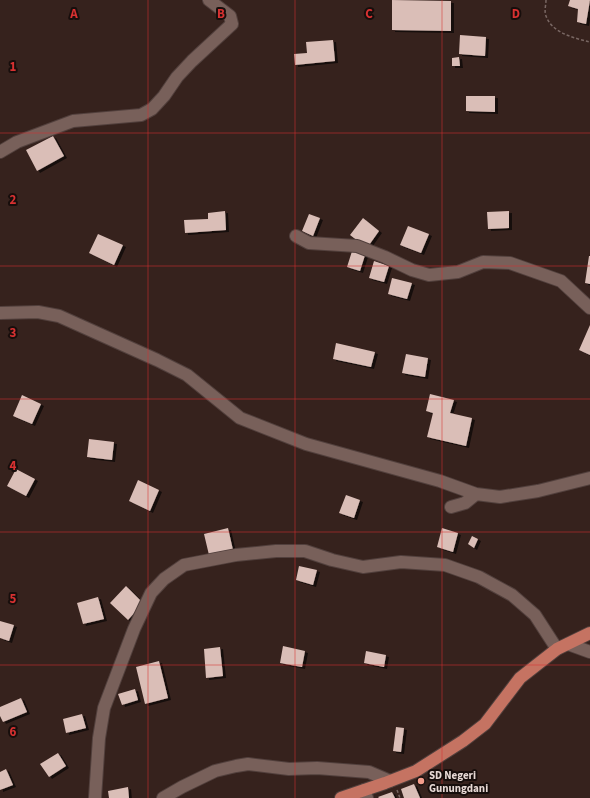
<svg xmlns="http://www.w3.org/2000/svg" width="590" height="798" font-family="'Source Sans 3',sans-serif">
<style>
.building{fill:#dabeb7;filter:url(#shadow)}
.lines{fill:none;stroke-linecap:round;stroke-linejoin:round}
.minor-casing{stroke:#52403d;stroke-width:14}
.major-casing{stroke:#52403d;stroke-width:14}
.path{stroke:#796763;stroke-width:1.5;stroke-dasharray:3 2;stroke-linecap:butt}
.minor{stroke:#78605a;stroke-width:12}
.major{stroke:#c57362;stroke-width:12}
.grid{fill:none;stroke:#d73131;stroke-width:1;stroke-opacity:0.55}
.poi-dot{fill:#f49d8b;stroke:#170e0c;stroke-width:1.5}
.labels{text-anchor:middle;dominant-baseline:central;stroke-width:4;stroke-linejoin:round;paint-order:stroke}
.poi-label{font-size:11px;font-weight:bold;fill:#e7d9d5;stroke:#170e0c;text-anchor:start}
.grid-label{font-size:13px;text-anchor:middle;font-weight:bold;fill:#d73131;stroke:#170e0c;stroke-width:4;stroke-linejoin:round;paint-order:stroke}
</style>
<defs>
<filter id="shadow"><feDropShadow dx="3" dy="2" stdDeviation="0" flood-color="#0009"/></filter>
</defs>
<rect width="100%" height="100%" fill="#36221d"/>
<path class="building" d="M392,0l59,1v30l-59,-1z
M570,0h20l-4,24 -9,-2 1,-13 -10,-3z
M460,35l26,2 -1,19 -26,-2z
M333,40l2,21 -40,4 -1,-11 13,-1 -1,-11z
M459,57l1,9h-8v-8z
M466,96h29v16l-29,-1z
M53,136l11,20 -27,15 -11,-21z
M225,211l1,19 -41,3 -1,-13 24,-1v-6z
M509,211v17l-21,1 -1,-17z
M309,214l11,4 -7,18 -11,-5z
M363,218l16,13 -12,17 -17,-13z
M408,226l21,8 -8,19 -21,-8z
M98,234l25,11 -9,20 -25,-12z
M353,248l13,4 -6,19 -13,-4z
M589,256h1v28l-5,-1z
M374,261l15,5 -5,16 -15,-4z
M392,278l20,5 -5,16 -19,-5z
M590,325v30l-11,-5z
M336,343l39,9 -4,15 -38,-8z
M406,354l22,4 -3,19 -23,-4z
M430,394l24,6 -4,13 22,5 -6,28 -39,-9 6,-24 -7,-2z
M22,395l19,9 -9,20 -19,-8z
M89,439l25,3 -2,18 -25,-3z
M16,469l19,10 -9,17 -19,-10z
M138,480l21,10 -9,21 -21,-10z
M346,495l14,5 -6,18 -15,-5z
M228,528l5,22 -24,5 -5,-21z
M442,528l16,5 -5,19 -16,-5z
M472,536l6,3 -4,9 -6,-4z
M299,566l18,4 -4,15 -17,-5z
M126,586l17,17 -15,17 -18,-17z
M98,597l6,22 -21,5 -6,-21z
M0,621l14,4 -5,16 -9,-3z
M283,646l22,5 -3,16 -22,-4z
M220,647l3,29 -17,2 -2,-29z
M366,651l20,4 -2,12 -20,-4z
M159,661l9,37 -23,6 -9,-37z
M135,689l3,11 -16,5 -4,-11z
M21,698l6,14 -24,10 -3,-6v-9z
M82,714l4,14 -20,5 -3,-14z
M396,727l8,1 -3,24 -8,-1z
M58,753l8,13 -17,11 -9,-13z
M6,769l7,16 -13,5v-18z
M414,784l6,14h-16l-3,-9z
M128,787l1,11h-20l-1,-7z
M392,792l3,6h-16l-1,-1z"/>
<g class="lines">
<g class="minor-casing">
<path id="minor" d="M0,152l17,-10 56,-21 68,-6 11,-6 12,-13 13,-19 15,-16 40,-37 -2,-8 -21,-16
M296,236l13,7 48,3 28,11 27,13 17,5 29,-3 25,-10 27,1 51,18 29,27
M0,313l38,-1 21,4 98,44 30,15 53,43 66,26 134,37 36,13 24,3 38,-6 52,-13
M451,507l14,-4 11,-9
M568,644l22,8
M364,790l3,8
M95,798l4,-60 5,-30 30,-79 17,-36 13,-14 20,-14 52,-10 40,-4h29l27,9 31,7 38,-5 44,3 34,12 33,18 23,20 22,34
M163,798l19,-11 33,-16 21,-5 12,-2 41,5 28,-1 52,4 21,9"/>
</g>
<g class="major-casing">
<path id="major" d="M341,798l44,-15 31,-12 47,-30 22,-17 35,-46 37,-29 33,-16"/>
</g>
<path class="path" d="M546,0c0,5 -2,11 0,16 6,17 28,22 44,26
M397,790l3,8"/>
<use href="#minor" class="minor"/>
<use href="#major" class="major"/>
</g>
<path class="grid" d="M148,0v798M295,0v798M442,0v798M0,133h590M0,266h590M0,399h590M0,532h590M0,665h590"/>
<circle class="poi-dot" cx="421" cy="781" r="4"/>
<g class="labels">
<g class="poi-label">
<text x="429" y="775">SD Negeri<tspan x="429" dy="13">Gunungdani</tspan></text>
</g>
</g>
<g class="grid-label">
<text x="74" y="18">A</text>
<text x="221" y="18">B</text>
<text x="369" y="18">C</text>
<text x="516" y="18">D</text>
<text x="13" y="71">1</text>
<text x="13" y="204">2</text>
<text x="13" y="337">3</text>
<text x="13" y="470">4</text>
<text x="13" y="603">5</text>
<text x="13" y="736">6</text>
</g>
</svg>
